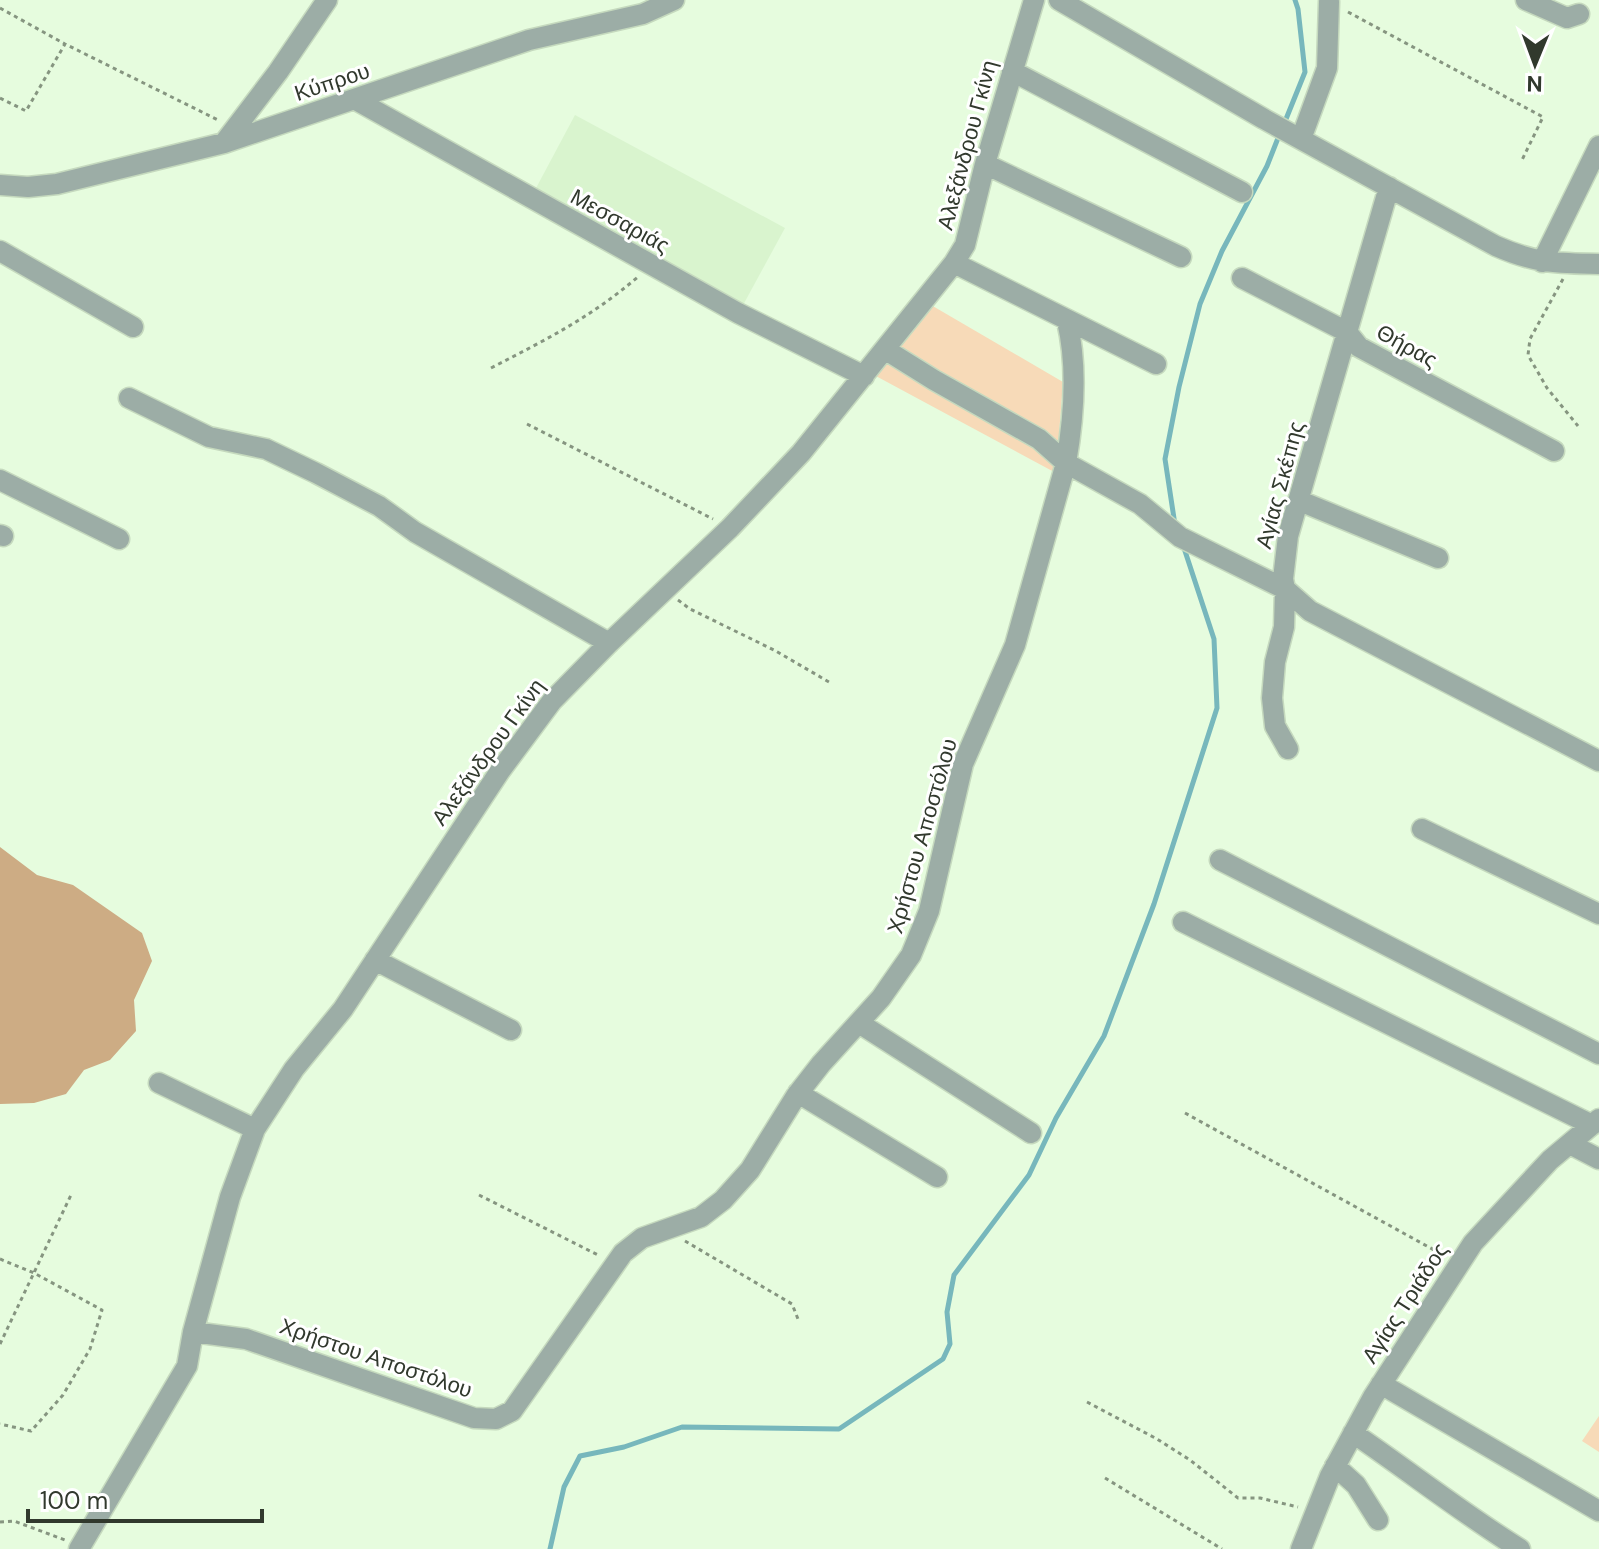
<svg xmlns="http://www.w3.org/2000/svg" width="1599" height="1549" font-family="'DM Sans',sans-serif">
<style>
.built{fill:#d9f4ce}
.green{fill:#f7dab8}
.forest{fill:#cdac84}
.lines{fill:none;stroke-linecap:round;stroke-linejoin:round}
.stream{stroke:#77b7bc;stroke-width:5}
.minor-casing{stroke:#c5d9be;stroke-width:23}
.path{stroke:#869580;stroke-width:3;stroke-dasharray:4 4;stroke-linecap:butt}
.minor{stroke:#9cada6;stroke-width:20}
.labels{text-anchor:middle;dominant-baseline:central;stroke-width:6;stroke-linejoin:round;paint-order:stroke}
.street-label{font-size:22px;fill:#31392d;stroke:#fff}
</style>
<rect width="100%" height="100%" fill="#e6fcde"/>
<path class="built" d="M575,115l210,113 -43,79 -207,-117z"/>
<path class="green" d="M931,305l132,77 -7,91 -182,-98z
M1599,1416v36l-17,-11z"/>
<path class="forest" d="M0,847l37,28 36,10 69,48 10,28 -18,39 2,31 -26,29 -26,10 -18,24 -32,9 -34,1z"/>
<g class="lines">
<path class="stream" d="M1284,124l21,-52 -7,-63 -3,-9
M1175,525l-10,-66 14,-72 21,-83 22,-53 45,-85 13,-33
M550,1549l14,-62 16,-31 44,-9 58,-20 157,2 104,-70 7,-15 -3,-32 7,-37 75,-100 27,-57 48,-82 50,-132 63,-196 -3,-69 -31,-94"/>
<g class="minor-casing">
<path id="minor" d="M1059,0l205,119 232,127c41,18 60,17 103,18
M1526,0l41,18 12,-4
M1012,71l230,121
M356,100l382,213 126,63
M1301,139l26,-71 2,-66
M224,143l54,-71 49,-72
M985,164l196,93
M0,185l28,2 29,-3 167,-41 305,-103 114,-26 31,-14
M1389,187l-101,349 -5,43 2,10 25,22 289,150
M0,251l133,76
M1542,262l57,-116
M954,263l202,101
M1242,278l105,54 12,15 195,104
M886,350l48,30 105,59 27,24 74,41 40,33 105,52 -1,38 -9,35 -3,36 3,28 13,23
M129,398l80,39 57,12 50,24 63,33 36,26 194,111
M0,480l119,59
M1300,501l138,57
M0,535l3,1
M1422,829l177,85
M1220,860l379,194
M1183,922l409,203
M375,960l136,70
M859,1023l172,110
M159,1083l96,46
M798,1093l139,84
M1570,1144l29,15
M193,1332l53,7 228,79 22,1 16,-8 111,-158 19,-15 59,-21 22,-17 27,-30 46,-74 25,-32 60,-66 30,-43 18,-44 34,-147 52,-119 51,-182c8,-46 12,-96 1,-142
M1381,1384l218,127
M1353,1433c56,38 109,80 167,116
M1335,1466l21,19 22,35
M79,1549l108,-183 6,-34 37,-135 25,-68 39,-60 49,-60 157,-238 52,-70 57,-58 121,-115 71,-75 153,-190 11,-18 20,-81 49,-164
M1301,1549l29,-73 43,-79 100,-154 77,-83 49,-41"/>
</g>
<path class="path" d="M0,8l65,36
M1348,12l195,105 -22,45
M0,98l26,13 39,-67 153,76
M1563,279l-33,60 -2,16 19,33 31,38
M491,368c56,-29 99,-50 148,-92
M527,424l186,95
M678,600l12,9 84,41 55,32
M1185,1113l260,143
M479,1195l121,61
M685,1241l107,63 6,15
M0,1259l34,14 68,37 -12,39 -27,46 -32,36 -31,-7
M0,1344l71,-149
M1087,1402l70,37 33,21 48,38h22l38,9
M1105,1478l117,71
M0,1522l14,-1 51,19"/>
<use href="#minor" class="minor"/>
</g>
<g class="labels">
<g class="street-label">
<text transform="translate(332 82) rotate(-18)">Κύπρου</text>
<text transform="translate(967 145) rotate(-75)">Αλεξάνδρου Γκίνη</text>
<text transform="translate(620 221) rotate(29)">Μεσσαριάς</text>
<text transform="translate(1407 346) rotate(29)">Θήρας</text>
<text transform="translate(1280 485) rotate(-75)">Αγίας Σκέπης</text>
<text transform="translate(488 752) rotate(-54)">Αλεξάνδρου Γκίνη</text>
<text transform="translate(922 836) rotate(-74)">Χρήστου Αποστόλου</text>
<text transform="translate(1405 1303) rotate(-57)">Αγίας Τριάδος</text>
<text transform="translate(376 1358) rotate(19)">Χρήστου Αποστόλου</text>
</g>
</g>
<g transform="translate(1535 64) rotate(181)" stroke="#ffffff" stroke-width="6" paint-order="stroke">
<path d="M0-6L14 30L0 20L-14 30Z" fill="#31392d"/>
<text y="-12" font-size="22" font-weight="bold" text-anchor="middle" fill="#31392d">N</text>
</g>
<path d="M28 1509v12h234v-12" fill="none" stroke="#31392d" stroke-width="4"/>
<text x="40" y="1509" font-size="24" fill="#31392d" stroke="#ffffff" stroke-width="6" paint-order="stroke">100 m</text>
</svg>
